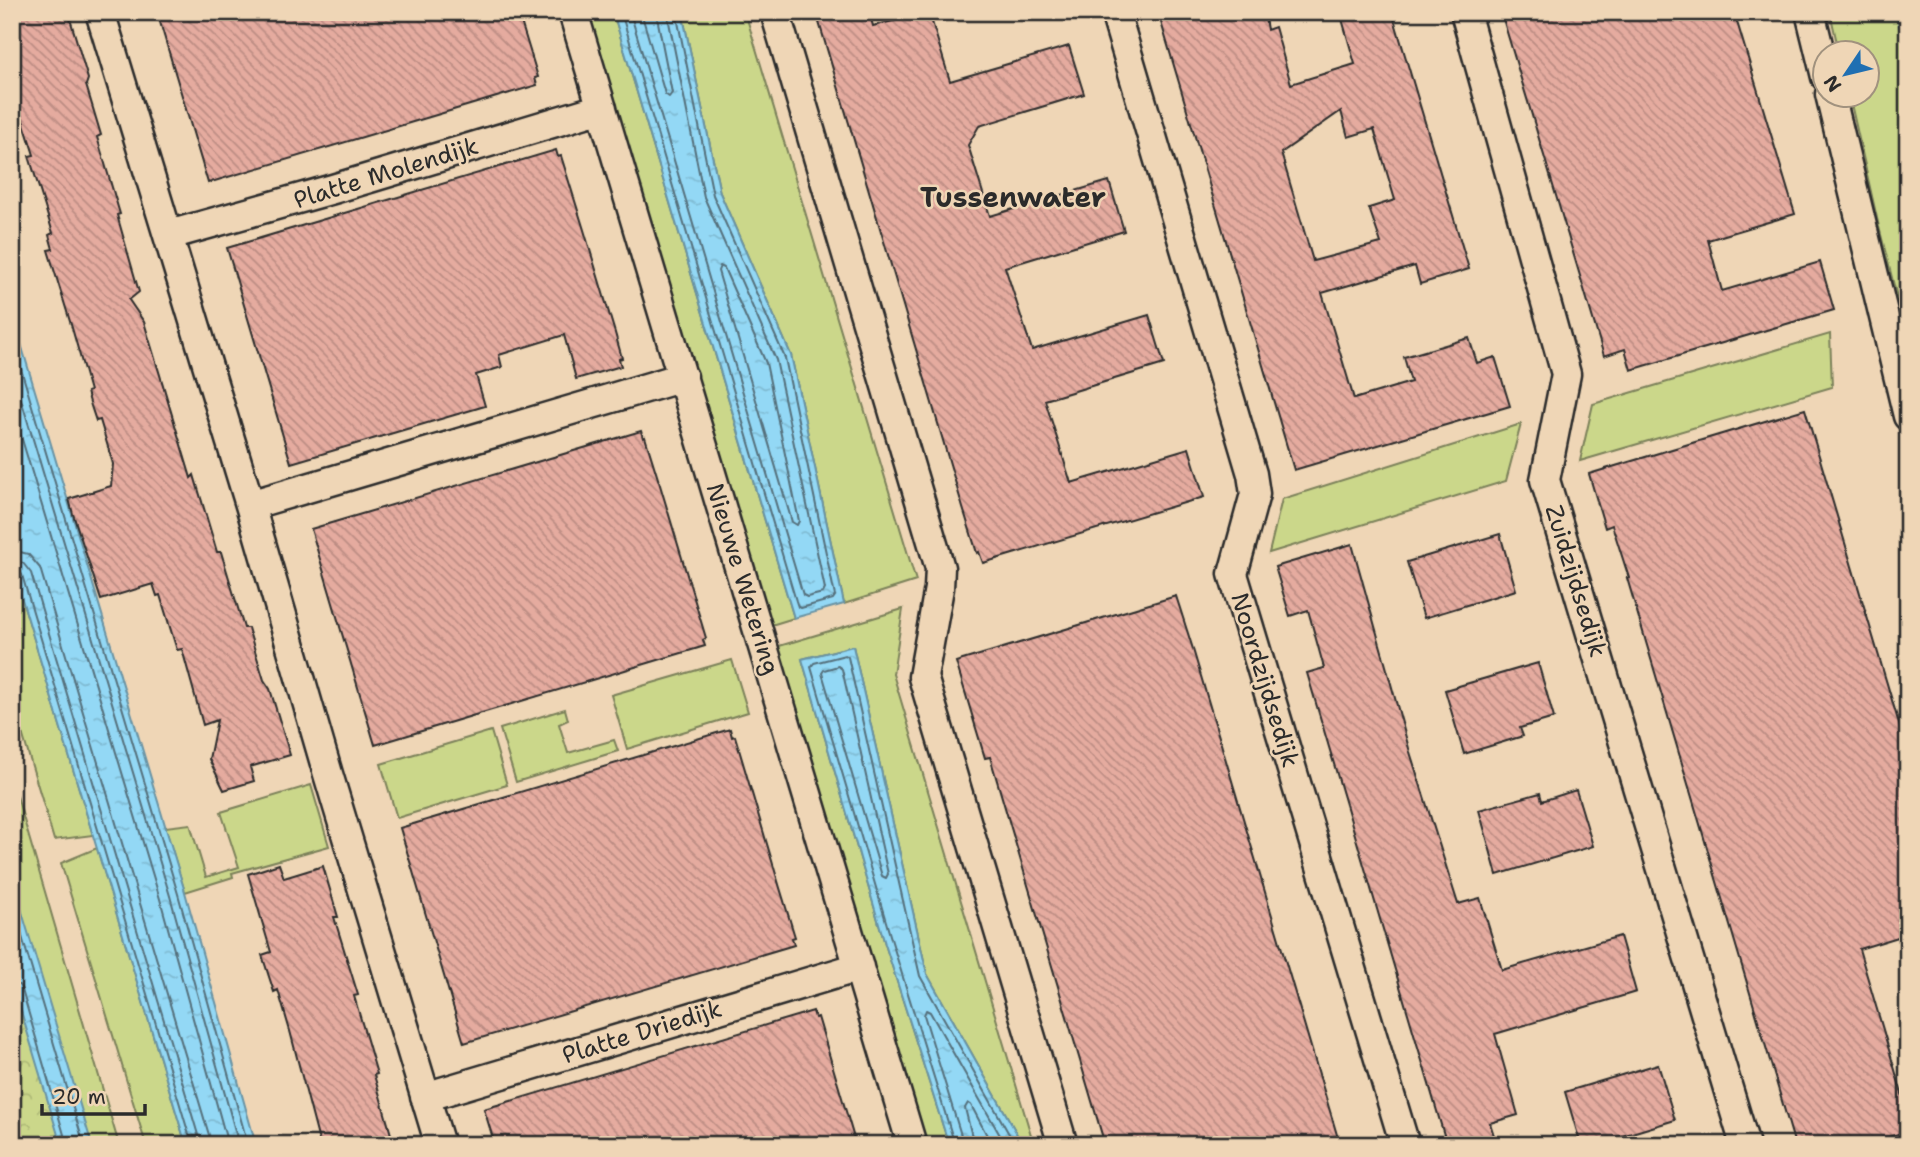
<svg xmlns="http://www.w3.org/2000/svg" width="1920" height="1157" font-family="'Shantell Sans',sans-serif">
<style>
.green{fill:#cbd78a;stroke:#7b815a;stroke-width:2}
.forest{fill:url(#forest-crowns);stroke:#7b815a;stroke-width:2}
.water{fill:url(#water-ripples);stroke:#6993a4;stroke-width:2}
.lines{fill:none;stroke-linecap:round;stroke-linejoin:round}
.shore{stroke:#55707c;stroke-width:2}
.building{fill:url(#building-back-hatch);stroke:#2b2b2b;stroke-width:2;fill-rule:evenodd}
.street-casing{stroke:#2b2b2b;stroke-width:33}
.street{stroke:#efd6b6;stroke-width:28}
.labels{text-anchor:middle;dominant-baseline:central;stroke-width:5;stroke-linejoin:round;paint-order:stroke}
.street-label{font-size:24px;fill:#2b2b2b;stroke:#efd6b6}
.quarter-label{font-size:28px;font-weight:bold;fill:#2b2b2b;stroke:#efd6b6}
</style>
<defs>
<pattern id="forest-crowns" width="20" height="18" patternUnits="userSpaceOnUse" patternTransform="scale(1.75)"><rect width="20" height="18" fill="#cbd78a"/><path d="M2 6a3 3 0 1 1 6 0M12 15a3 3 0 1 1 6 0" fill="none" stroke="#aeb977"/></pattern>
<pattern id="water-ripples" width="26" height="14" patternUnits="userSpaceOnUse" patternTransform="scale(1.75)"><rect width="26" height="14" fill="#93d8f5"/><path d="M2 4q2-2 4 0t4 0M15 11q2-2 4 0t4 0" fill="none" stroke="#7fbad2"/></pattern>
<pattern id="building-back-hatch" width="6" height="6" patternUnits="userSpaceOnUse" patternTransform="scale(1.75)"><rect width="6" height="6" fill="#e5ab9f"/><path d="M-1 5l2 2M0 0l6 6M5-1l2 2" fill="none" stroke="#ba8b82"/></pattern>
</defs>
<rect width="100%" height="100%" fill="#efd6b6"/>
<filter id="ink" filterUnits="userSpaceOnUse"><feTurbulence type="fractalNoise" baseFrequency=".0143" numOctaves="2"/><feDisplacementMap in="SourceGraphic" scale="14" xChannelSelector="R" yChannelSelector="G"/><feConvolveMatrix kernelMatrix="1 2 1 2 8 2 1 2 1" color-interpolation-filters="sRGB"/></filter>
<g filter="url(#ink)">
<path class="green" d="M587,12h26l181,606 -26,8z
M682,12h63l171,569 -72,23 -53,-249 -71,-162z
M1830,12h66l12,48v280l-29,-113 -30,-132 19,-1v-42h-29z
M1830,334l2,53 -252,74 13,-57z
M1521,424l-15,57 -237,72 13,-54z
M12,566l81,269 -39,5 -42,-141z
M903,609l-10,65 141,471h-15l-3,-13 -89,-158 -74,-328 -51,13 83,285 64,201h-25l-148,-498z
M732,660l16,52 -121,37 -16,-54z
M565,709l3,11 -9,4 9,29 46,-13 4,11 -102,31 -16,-53z
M491,731l16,54 -110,33 -16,-54z
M12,779l107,366h-38l-69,-235z
M311,785l18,61 -97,27 1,4 -48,15 -20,-65 25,-3 16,53 33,-10 -18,-55z
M97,848l89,297h-40l-85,-282z"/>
<path class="forest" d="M12,910l69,235h-63l-6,-20z"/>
<path class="water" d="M613,12h69l38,181 71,162 53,249 -50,14z
M1896,12h12v48z
M12,314l173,578 71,253h-70l-174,-579z
M853,646l74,328 89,158 3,13h-70l-64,-201 -83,-285z
M12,879l80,266h-31l-49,-164z"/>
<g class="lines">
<path class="shore" d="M621,12l175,589 2,6 3,1 32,-9 2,-3 -50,-238 -72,-163 -37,-183
M630,12l173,583 4,2 16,-4 2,-4 -49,-229 -72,-163 -37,-185
M641,12l24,82 4,3 3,-4 -16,-81
M720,266l4,2 42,95 33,158 -2,4 -5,-3 -74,-251z
M12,339l166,555 70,251
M12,369l158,527 69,249
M12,406l148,493 68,246
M12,550l16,4 12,14 172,577
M12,560l11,3 8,10 170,572
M12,569l7,1 3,5 170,570
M838,666l4,3 46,205 -2,4 -4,-2 -60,-203 2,-3z
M12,903l72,242
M12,984l7,1 3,5 45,155
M955,1145l-63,-203 -81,-275 3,-4 31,-8 3,2 72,319 89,158 3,11
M964,1145l-40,-130 2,-5 4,2 71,125 2,8
M974,1145l-9,-37 3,-5 3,2 21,40"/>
</g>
<path class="building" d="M12,12h56l20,67 -2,6 15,50 -4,2 23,77 -3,1 22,77 -10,8 15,22 47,156 3,-3 23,77h4l23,76h4l16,52 6,9 20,66 -40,12 4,14 -30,9 -15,-31 8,-39 -14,5 -21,-76 -5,1 -17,-55 -3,1 -4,-12 -52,16 -28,-86 -4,-15 42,-13 2,-22 -13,-44 -4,1 -5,-15 -4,-14 3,-1 -18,-63 -24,-78 5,-1 -4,-14 4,-2 -24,-77 5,-1 -22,-69z
M157,12h361l20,65 -3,1 2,7 -329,98z
M816,12h53l4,14 56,-14 21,69 119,-35 15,48 -105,32 -11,19 22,71 119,-35 15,50 -119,36 27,83 117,-35 15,49 -119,36 26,83 118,-35 15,49 -221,66 -4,-11 -2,1 -14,-45z
M1158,12h106l3,18 8,-3 16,57 64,-20 -15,-52h52l77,257 -49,15 -5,-18 -93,27 23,76 9,30 57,-17 -7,-25 65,-19 8,25 18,-6 15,49 -216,64zM1341,111l7,26 26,-8 21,71 -26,8 12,35 -68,18 -32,-108z
M1501,12h233l61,202 -87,26 14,51 98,-29 14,48 -203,60 -6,-21 -21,7z
M556,150l2,7 3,-1 23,74 31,103 7,25 -3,1 2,7 -45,13 -12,-44 -65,20 3,12 -26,8 9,31 -194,57 -64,-215z
M1805,409l103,345v180l-49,15 44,148 5,-1v35l-46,14h-67l-168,-567h2l-17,-53 -7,3 -16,-54z
M641,431l2,7 2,-1 15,48 46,153 -3,2 2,6 -330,99 -64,-216z
M1500,534l16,56 -92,28 -17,-56z
M1352,544l58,208 48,152 22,-6 22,72 118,-34 16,56 -141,42 23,81 -28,8 7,22h-50l-140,-472 17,-5 -16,-58 -18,6 -15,-49z
M1176,596l16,50 148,499h-235l-115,-388 -5,1 -29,-96z
M1538,663l16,55 -34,10 3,8 -59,18 -19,-64z
M730,729l2,8 3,-1 45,152 15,49 -3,1 2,7 -330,98 -64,-215z
M1576,790l17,56 -96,29 -18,-65 61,-17 2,8z
M279,864l5,14 39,-12 15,51h-4l24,78 -4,1 23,78 -3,1 20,70h-74l-30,-114 -12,-41 -4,2 -12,-37 9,-3 -23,-78z
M813,1011l2,7 3,-1 38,128h-361l-11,-36z
M1658,1064l17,56 -83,25h-11l-16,-53z"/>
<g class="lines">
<g class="street-casing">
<path id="street" d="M100,12l150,493 78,269 112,371
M573,12l339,1133
M775,12l165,556 -1,20 -16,89 140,468
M1115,12l137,462 3,20 -22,80 172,571
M1465,12l101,362 -21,106 200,665
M1810,12l16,65
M1830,94l78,322
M169,235l164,-46 269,-81
M250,505l433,-128
M425,1097l434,-130"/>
</g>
<use href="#street" class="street"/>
</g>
</g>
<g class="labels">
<g class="street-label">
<text transform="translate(386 173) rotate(-17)">Platte Molendijk</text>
<text transform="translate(743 579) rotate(73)">Nieuwe Wetering</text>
<text transform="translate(1576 581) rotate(73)">Zuidzijdsedijk</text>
<text transform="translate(1265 680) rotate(73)">Noordzijdsedijk</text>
<text transform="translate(642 1032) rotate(-17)">Platte Driedijk</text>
</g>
<g class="quarter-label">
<text x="1013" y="197">Tussenwater</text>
</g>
</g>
<rect width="1920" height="1157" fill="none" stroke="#efd6b6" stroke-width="42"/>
<rect x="21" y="21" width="1878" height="1115" fill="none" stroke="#2b2b2b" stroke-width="2.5" filter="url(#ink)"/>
<g transform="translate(1846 74) rotate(235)"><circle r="33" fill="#efd6b6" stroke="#a1927e" stroke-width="2"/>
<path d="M0-5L12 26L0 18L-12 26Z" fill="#1f6fb2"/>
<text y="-10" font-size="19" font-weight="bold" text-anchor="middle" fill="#2b2b2b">N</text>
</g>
<path d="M42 1104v10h103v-10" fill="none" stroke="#2b2b2b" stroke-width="3.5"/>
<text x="52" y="1104" font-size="21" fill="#2b2b2b" stroke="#efd6b6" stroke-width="5" paint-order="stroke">20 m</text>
</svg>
